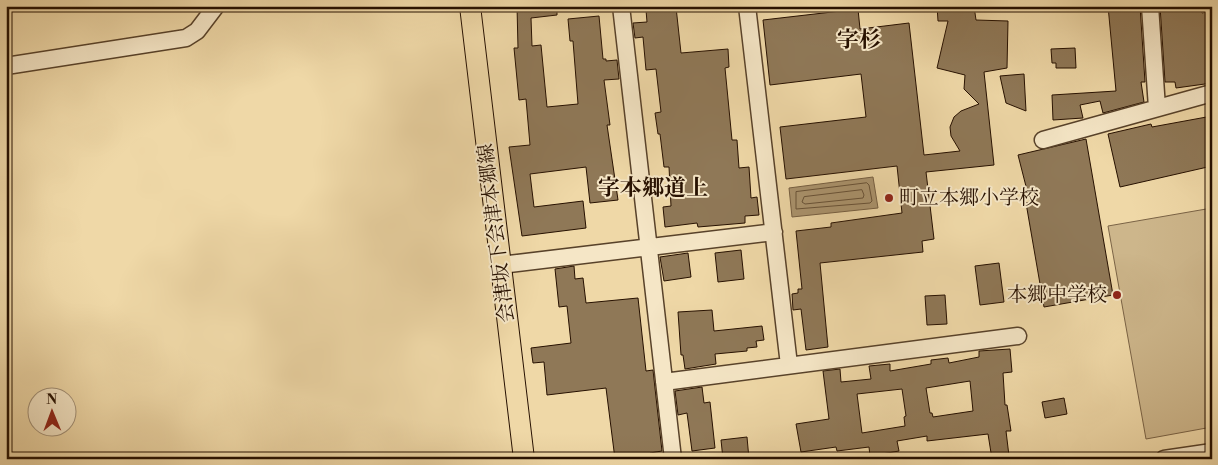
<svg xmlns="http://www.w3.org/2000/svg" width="1218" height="465" font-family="'Libre Bodoni','Noto Serif JP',serif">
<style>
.green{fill:#cdb68b;stroke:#7a6346}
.water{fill:#ab946e;stroke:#765f42}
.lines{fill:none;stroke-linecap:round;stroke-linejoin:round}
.shore{stroke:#685237;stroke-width:1}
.building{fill:#8f7857;stroke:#261000;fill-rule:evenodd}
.minor-casing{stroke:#58422a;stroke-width:19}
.major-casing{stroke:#261000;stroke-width:22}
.minor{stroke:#f5e6c6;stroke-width:16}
.major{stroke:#efd8a7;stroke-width:20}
.poi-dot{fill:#8f2418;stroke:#f5e6c6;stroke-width:2}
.labels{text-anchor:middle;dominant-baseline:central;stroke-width:4;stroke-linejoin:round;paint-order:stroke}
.poi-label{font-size:20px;fill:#261000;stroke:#f5e6c6;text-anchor:start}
.street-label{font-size:20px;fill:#261000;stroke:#f5e6c6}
.quarter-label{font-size:22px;font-weight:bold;fill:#261000;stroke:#f5e6c6}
</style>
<rect width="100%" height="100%" fill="#efd8a7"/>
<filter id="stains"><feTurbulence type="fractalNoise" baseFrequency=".004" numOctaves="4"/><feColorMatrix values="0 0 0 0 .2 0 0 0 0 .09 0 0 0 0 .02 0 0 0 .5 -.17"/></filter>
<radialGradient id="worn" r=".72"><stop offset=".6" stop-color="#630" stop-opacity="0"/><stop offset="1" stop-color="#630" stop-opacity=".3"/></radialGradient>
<path class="green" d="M1212,208v219l-66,12 -38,-213z"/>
<path class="water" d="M873,177l5,31 -86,9 -3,-29z"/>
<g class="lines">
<path class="shore" d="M867,183l2,2 3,16 -2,2 -74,6v-17z
M862,190l2,5 -1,3 -58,6 -3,-2 2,-5z"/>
</g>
<path class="building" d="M517,6h40v9l-26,3 1,28 9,-1 6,62 31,-3 -5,-63h-3l-2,-22 31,-3 4,43h3v2l11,-1 2,19 -15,1 6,45h-3l11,75 -28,3 -4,-36 -56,7 4,33 49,-6 3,27 -64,8 -13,-89 21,-2 -4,-46 -7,1 -5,-52h4z
M937,6h37l2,14 32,1 -1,47 -23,4 10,93 -68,7 8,67 -12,2 1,11 -103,11 8,84 -22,3 -5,-41 -8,1 -1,-16 6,-1v-4h4l-6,-58 35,-4v-4l71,-10 -5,-47 -111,13 -6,-52 86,-10 -5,-43 -91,11 -7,-65 95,-11 2,20 49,-6 15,132 36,-4 -9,-15 -1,-9 4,-10 7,-6 18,-7 -15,-15 1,-14 -28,-7 11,-47h-10z
M1108,6h32l5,76h-4l3,20 -41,11 -3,-12 -20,4 3,13 -30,2 -1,-25 64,-4z
M1160,6h41l1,7 8,-2 2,34 -4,1 4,37 -36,5 -1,-6h-10z
M676,7l5,46 47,-4 1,18 -4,1 7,72h5l2,28 10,-1 2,31 6,-1 2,18 -14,1v7l-47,4 -1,-4 -32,4 -2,-20 8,-1 -2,-39h-5l-4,-33h-2l-3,-21 6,-1 -5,-43 -10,1 -3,-33 -8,1 -2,-15 14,-1 -1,-12z
M1075,48l1,20h-20v-5h-4l-1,-14z
M1024,74l2,37 -20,-8 -6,-27z
M1212,116v50l-92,21 -12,-53 43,-10 1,3z
M1086,139l27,156 -69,12 -18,-104 4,-1 -12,-47z
M741,250l3,29 -26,3 -3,-29z
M688,253l3,24 -27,4 -4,-24z
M999,263l5,39 -24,3 -5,-39z
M574,266l1,13 8,-1 3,25 52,-5 8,73 7,-1 9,81 -12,2v3l-35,3 -9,-71 -59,7 -3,-33 -11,1 -2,-15 40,-5 -4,-37 -8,1 -4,-38z
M945,295l2,29 -20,1 -2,-29z
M712,310l2,21 48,-5 2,14 -8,1 1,6 -10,1v3l-32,3 1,10 -31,5 -2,-14h-2l-3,-43z
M1010,349l2,23 -9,1 2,32h2l4,26h-5l3,25 -17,3 -4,-25 -61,7v-5l-30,5 2,10 -29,5 -1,-9 -32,4 -1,-4 -35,5 -5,-28 33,-5 -6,-48 17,-2 1,13 30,-3 -2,-13 21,-2v7l41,-7v-4l17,-2 1,5 30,-6v-6zM970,381l3,30 -40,6 -1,-4h-2l-4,-25zM902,389l4,27 -2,1 1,9 -43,7 -5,-39z
M702,387l2,16 6,-1 5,46 -23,3 -5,-38 -9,2 -3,-24z
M1064,398l3,16 -22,4 -3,-16z
M747,437l2,22h-26l-2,-19z"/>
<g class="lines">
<g class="minor-casing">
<path id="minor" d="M621,6l52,453
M747,6l42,359
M1150,6l7,102
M6,66l180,-28 11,-7 19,-25
M1043,140l169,-47
M501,265l273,-33
M664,382l354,-46
M1164,459l48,-7"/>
</g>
<g class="major-casing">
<path id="major" d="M470,6l54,453"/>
</g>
<use href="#minor" class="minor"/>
<use href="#major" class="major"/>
</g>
<g class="poi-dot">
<circle cx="889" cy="198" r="5"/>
<circle cx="1117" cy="295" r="5"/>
</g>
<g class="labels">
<g class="poi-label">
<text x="899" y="198">町立本郷小学校</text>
<text x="1107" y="295" text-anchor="end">本郷中学校</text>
</g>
<g class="street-label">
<text transform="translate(497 233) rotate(-97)">会津坂下会津本郷線</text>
</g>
<g class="quarter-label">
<text x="859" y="40">字杉</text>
<text x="653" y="188">字本郷道上</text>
</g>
</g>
<rect width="1218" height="465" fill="none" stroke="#efd8a7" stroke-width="25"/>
<rect x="8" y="8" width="1203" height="450" fill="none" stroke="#261000" stroke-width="2.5"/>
<rect x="12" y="12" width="1193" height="440" fill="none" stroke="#261000"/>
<g transform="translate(52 412) rotate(359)"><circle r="24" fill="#f5e6c6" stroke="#a29077"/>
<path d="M0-4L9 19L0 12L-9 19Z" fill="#8f2418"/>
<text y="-8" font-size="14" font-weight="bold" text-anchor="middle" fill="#261000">N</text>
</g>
<rect width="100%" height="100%" filter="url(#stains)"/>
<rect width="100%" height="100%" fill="url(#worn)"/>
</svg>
